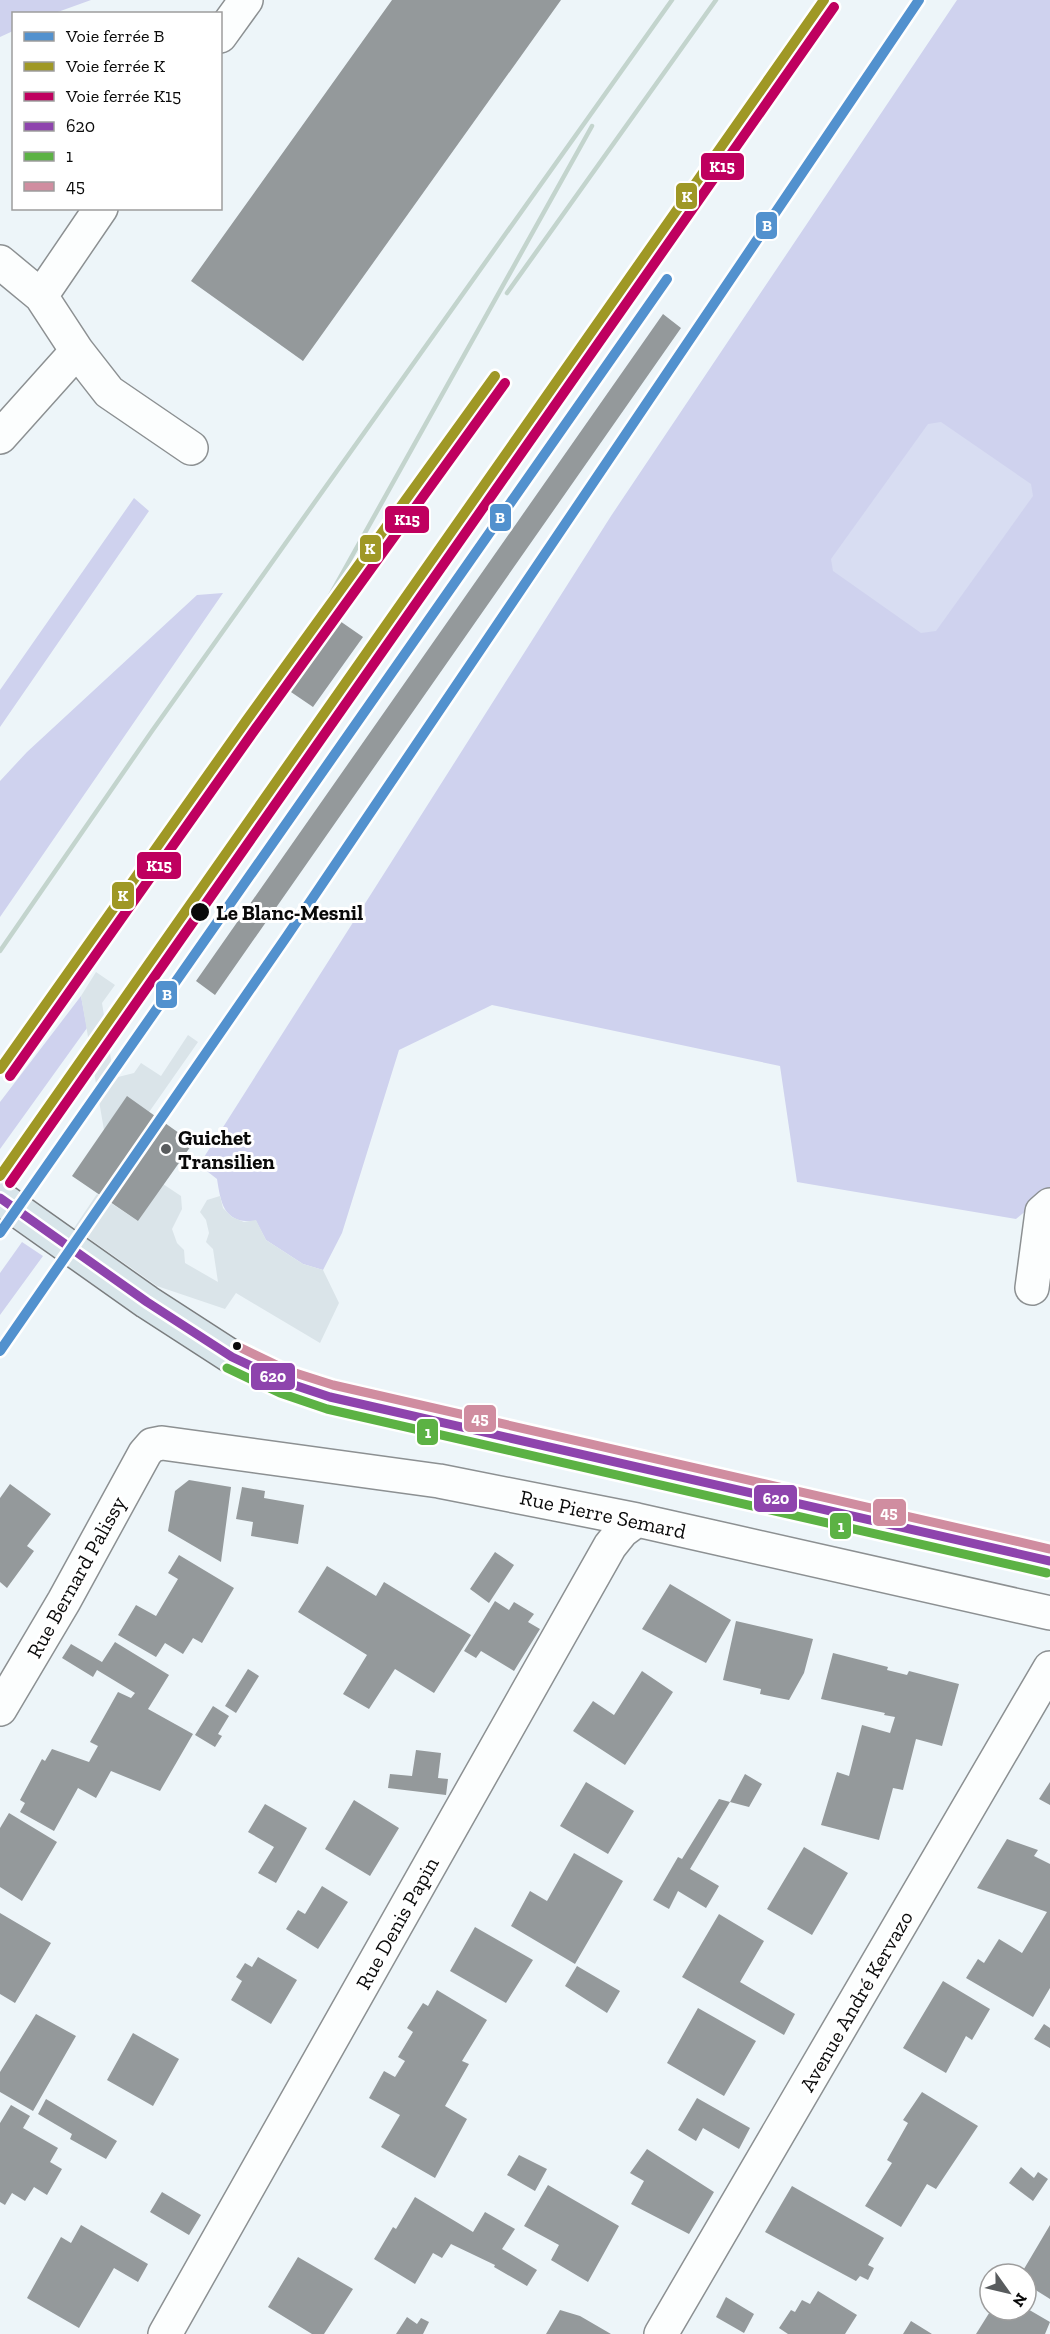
<svg xmlns="http://www.w3.org/2000/svg" width="1050" height="2334" font-family="'Zilla Slab',serif">
<style>
.green{fill:#cfd2ee}
.pitch{fill:#d8ddf2}
.plaza{fill:#dae4e9}
.building{fill:#94999b}
.lines{fill:none;stroke-linecap:round;stroke-linejoin:round}
.minor-casing{stroke:#8c9092;stroke-width:36}
.major-casing{stroke:#7a7d7f;stroke-width:36}
.minor{stroke:#fcfefe;stroke-width:33}
.major{stroke:#d8e5ea;stroke-width:33}
.rail{stroke:#c3d4cd;stroke-width:4.5}
.bus-1-casing{stroke:#fff;stroke-width:14}
.bus-2-casing{stroke:#fff;stroke-width:14}
.bus-3-casing{stroke:#fff;stroke-width:14}
.bus-1{stroke:#8e44ad;stroke-width:9}
.bus-2{stroke:#5cb244;stroke-width:9}
.bus-3{stroke:#d08da0;stroke-width:9}
.rail-1-casing{stroke:#fff;stroke-width:15}
.rail-2-casing{stroke:#fff;stroke-width:15}
.rail-3-casing{stroke:#fff;stroke-width:15}
.rail-1{stroke:#5291ce;stroke-width:10}
.rail-2{stroke:#9f9825;stroke-width:10}
.rail-3{stroke:#bf005f;stroke-width:10}
.stop-dot{fill:#0a0a0a;stroke:#fff;stroke-width:2}
.poi-dot{fill:#595c5e;stroke:#fff;stroke-width:2}
.labels{text-anchor:middle;dominant-baseline:central;stroke-width:6;stroke-linejoin:round;paint-order:stroke}
.stop-label{font-size:21px;font-weight:bold;fill:#0a0a0a;stroke:#fff;text-anchor:start}
.poi-label{font-size:21px;font-weight:bold;fill:#0a0a0a;stroke:#fff;text-anchor:start}
.street-label{font-size:21px;fill:#0a0a0a;stroke:#fff}
.line-badge{stroke:#fff;stroke-width:2}
.badge-label{font-size:16px;text-anchor:middle;font-weight:bold;fill:#fff}
</style>
<rect width="100%" height="100%" fill="#edf5f9"/>
<path class="green" d="M0,0h91l-36,13 -41,1 -1,17 -13,6z
M957,0h93v1191l-34,28 -219,-37 -17,-116 -288,-61 -93,45 -57,183 -19,37 -20,-6 -37,-24 -10,-19c-32,3 -35,-17 -39,-42l-18,-14 412,-649z
M134,498l15,13 -149,216v-37z
M223,593l-223,324v-136l27,-29 170,-157z
M81,996l6,32 -87,121v-47z
M22,1242l21,14 -43,59v-42z"/>
<path class="pitch" d="M941,422l90,62 2,12 -97,135 -15,2 -88,-62 -2,-12 97,-135z"/>
<path class="plaza" d="M96,972l19,13 -13,18 12,75 20,-5 7,-10 20,13 27,-41 10,7 -58,83 -36,5 -23,-134z
M163,1184l18,12 1,13 -10,20 5,14 7,7 1,13 33,19 -5,-33 -7,-7 3,-9 -3,-13 -6,-8 7,-12 13,-4 3,12 9,9 12,5 12,-2 10,20 37,24 20,6 16,33 -19,40 -84,-50 -11,16 -68,-23 -83,-58 23,-34 41,27z"/>
<path class="building" d="M392,0h169l-258,361 -112,-80z
M663,314l18,14 -466,667 -19,-14z
M337,619l26,18 -50,70 -25,-17z
M127,1096l66,47 -55,78 -66,-45z
M189,1480l42,7 -10,75 -53,-31 7,-40z
M10,1484l41,30 -24,32 7,5 -27,37 -7,-6v-84z
M242,1487l23,4 -1,7 40,7 -6,39 -47,-8 2,-14 -17,-3z
M495,1552l19,13 -25,38 -19,-14z
M179,1555l55,33 -32,55 -9,-5 -10,16 -18,-11 -9,14 -38,-22 18,-30 20,11 22,-37 -10,-6z
M327,1566l49,30 8,-14 87,53 -37,58 -39,-24 -26,40 -26,-15 24,-39 -69,-43z
M670,1584l61,36 -25,43 -64,-34z
M495,1601l14,9 5,-8 20,12 -6,8 12,7 -26,42 -33,-20 -5,7 -12,-7z
M736,1621l77,18 -9,34 -15,27 -29,-6 1,-5 -38,-9z
M115,1642l54,33 -21,34 45,25 -33,57 -49,-20 -15,27 -18,-10 -24,43 -34,-19 5,-9 -5,-3 22,-41 3,2 7,-12 37,13 9,-16 -8,-4 28,-50 13,6 4,-5 -38,-23 -4,7 -31,-19 9,-14 31,18z
M833,1653l55,14 -1,3 20,5 2,-4 50,13 -17,62 -26,-7 -13,51 -10,-2 -14,52 -58,-15 16,-53 12,4 13,-51 28,8 5,-16 -11,-2 1,-2 -64,-14z
M248,1669l11,7 -23,37 -11,-7z
M642,1671l31,21 -48,73 -52,-34 20,-30 21,14z
M213,1706l16,10 -11,18 4,2 -7,11 -20,-12z
M416,1750l25,3 -3,25 10,1 -2,16 -58,-7 2,-14 22,2z
M745,1774l17,10 -13,23 -19,-5z
M586,1782l48,29 -26,43 -48,-28z
M1050,1782v23l-11,-6z
M719,1799l11,3 -40,67 29,17 -13,22 -28,-17 -9,18 -16,-9 25,-43 4,2z
M354,1800l45,28 -29,48 -45,-27z
M265,1804l42,24 -31,55 -18,-10 16,-26 -26,-15z
M9,1813l48,29 -35,59 -22,-14v-59z
M1007,1839l31,11 -4,6 16,8v124l-17,29 -67,-39 12,-19 6,4 15,-24 23,14 25,-41 -70,-24z
M804,1847l44,26 -36,62 -45,-26z
M574,1853l49,28 -48,83 -64,-38 19,-35 17,10z
M322,1886l26,16 -30,47 -32,-20 12,-19 7,4z
M0,1913l51,30 -36,60 -15,-9z
M719,1914l45,27 -24,41 55,32 -11,21 -102,-58z
M475,1927l58,33 -27,43 -56,-32z
M258,1957l39,23 -26,44 -40,-24 11,-19 -6,-4 9,-14 7,4z
M577,1966l43,25 -13,22 -42,-27z
M943,1981l47,28 -18,31 -6,-4 -20,37 -43,-25z
M437,1990l50,30 -25,41 7,3 -24,42 22,13 -32,59 -54,-31 19,-32 -31,-17 15,-27 11,6 10,-16 -7,-4 15,-25 -6,-4 16,-25 5,3z
M698,2008l58,33 -32,55 -57,-33z
M36,2014l40,22 -43,75 -33,-19v-20z
M1044,2024l6,4v20l-16,-9z
M133,2033l46,26 -26,47 -46,-26z
M922,2092l56,34 -42,63 -9,-5 -26,43 -36,-21 27,-43 -5,-3 21,-37 -5,-3z
M697,2098l53,30 -11,21 -36,-21 -7,13 -18,-11z
M46,2099l71,42 -11,18 -36,-20 2,-5 -34,-20z
M11,2105l19,11 -7,12 35,20 -8,14 12,7 -15,26 -13,-8 -9,14 -13,-8 -7,12 -5,-3v-79z
M647,2149l67,43 -25,42 -58,-30 13,-23 -14,-8z
M519,2155l28,14 -12,22 -28,-16z
M1021,2167l13,11 4,-6 10,7 -15,22 -24,-18z
M548,2185l71,41 -31,56 -37,-22 8,-15 -35,-19z
M792,2186l92,52 -16,27 6,3 -6,12 -8,-4 -4,5 -91,-49z
M162,2192l39,23 -12,20 -39,-23z
M415,2197l58,35 12,-20 30,17 -13,20 35,21 -10,16 -33,-19 1,-2 -44,-21 -9,14 -9,-5 -18,31 -41,-25 19,-32 3,2z
M81,2225l67,39 -10,18 -24,-14 -35,60 -52,-30 34,-61 10,6z
M1050,2225v74l-24,-15v-10h-5z
M298,2257l55,32 -29,45h-12l-44,-27z
M818,2291l39,24 -12,19h-57l-9,-6 12,-18 4,2 7,-12 8,4z
M726,2297l28,17 -10,19 -28,-16z
M1026,2308l24,14 -5,12h-69l15,-24h35z
M560,2310l20,6 31,18h-65z
M407,2317l10,7 4,-6 8,4 -6,12h-27z
M911,2321l21,13h-29z"/>
<g class="lines">
<g class="minor-casing">
<path id="minor" d="M220,36l26,-36
M0,262l41,34 36,55 32,41 82,56
M41,296l60,-88
M0,437l77,-86
M1032,1288l10,-76 8,-7
M0,1709l64,-108 81,-148 7,-8 10,-2 277,38 198,39 413,93
M165,2334l445,-788 12,-15 15,-11
M661,2334l389,-666"/>
</g>
<g class="major-casing">
<path id="major" d="M0,1198l147,104 85,55 53,25 45,15 720,164"/>
</g>
<use href="#minor" class="minor"/>
<use href="#major" class="major"/>
<path class="rail" d="M507,293l209,-293
M253,712l70,-104 269,-482
M0,951l152,-220 520,-731"/>
<g class="bus-1-casing">
<path id="bus-1" d="M0,1198l147,104 85,55 53,25 45,15 720,164"/>
</g>
<g class="bus-2-casing">
<path id="bus-2" d="M227,1368l53,25 47,16 720,164"/>
</g>
<g class="bus-3-casing">
<path id="bus-3" d="M237,1346l52,25 44,14 717,164"/>
</g>
<use href="#bus-1" class="bus-1"/>
<use href="#bus-2" class="bus-2"/>
<use href="#bus-3" class="bus-3"/>
<g class="rail-1-casing">
<path id="rail-1" d="M0,1233l667,-954
M0,1351l287,-415 632,-936"/>
</g>
<g class="rail-2-casing">
<path id="rail-2" d="M0,1069l246,-348 249,-345
M0,1176l824,-1176"/>
</g>
<g class="rail-3-casing">
<path id="rail-3" d="M10,1076l246,-348 249,-345
M10,1183l824,-1176"/>
</g>
<use href="#rail-1" class="rail-1"/>
<use href="#rail-2" class="rail-2"/>
<use href="#rail-3" class="rail-3"/>
</g>
<g class="stop-dot">
<circle cx="200" cy="912" r="10"/>
<circle cx="237" cy="1346" r="5"/>
</g>
<circle class="poi-dot" cx="166" cy="1149" r="6"/>
<g class="labels">
<g class="stop-label">
<text x="216" y="912">Le Blanc-Mesnil</text>
</g>
<g class="poi-label">
<text x="178" y="1137">Guichet<tspan x="178" dy="24">Transilien</tspan></text>
</g>
<g class="street-label">
<text transform="translate(603 1514) rotate(12)">Rue Pierre Semard</text>
<text transform="translate(76 1577) rotate(-61)">Rue Bernard Palissy</text>
<text transform="translate(397 1923) rotate(-61)">Rue Denis Papin</text>
<text transform="translate(856 2001) rotate(-60)">Avenue André Kervazo</text>
</g>
</g>
<g class="line-badge">
<rect x="700" y="152" width="45" height="29" rx="6" fill="#bf005f"/>
<rect x="675" y="182" width="23" height="28" rx="6" fill="#9f9825"/>
<rect x="755" y="211" width="23" height="29" rx="6" fill="#5291ce"/>
<rect x="489" y="503" width="23" height="29" rx="6" fill="#5291ce"/>
<rect x="384" y="505" width="46" height="29" rx="6" fill="#bf005f"/>
<rect x="359" y="534" width="23" height="29" rx="6" fill="#9f9825"/>
<rect x="136" y="851" width="46" height="29" rx="6" fill="#bf005f"/>
<rect x="111" y="881" width="24" height="29" rx="6" fill="#9f9825"/>
<rect x="155" y="980" width="23" height="29" rx="6" fill="#5291ce"/>
<rect x="250" y="1362" width="46" height="29" rx="6" fill="#8e44ad"/>
<rect x="463" y="1404" width="34" height="29" rx="6" fill="#d08da0"/>
<rect x="416" y="1418" width="23" height="28" rx="6" fill="#5cb244"/>
<rect x="753" y="1484" width="45" height="29" rx="6" fill="#8e44ad"/>
<rect x="872" y="1498" width="35" height="29" rx="6" fill="#d08da0"/>
<rect x="829" y="1512" width="23" height="28" rx="6" fill="#5cb244"/>
</g>
<g class="badge-label">
<text x="722" y="172">K15</text>
<text x="687" y="202">K</text>
<text x="767" y="231">B</text>
<text x="500" y="523">B</text>
<text x="407" y="525">K15</text>
<text x="370" y="554">K</text>
<text x="159" y="871">K15</text>
<text x="123" y="901">K</text>
<text x="167" y="1000">B</text>
<text x="273" y="1382">620</text>
<text x="480" y="1424">45</text>
<text x="428" y="1438">1</text>
<text x="776" y="1504">620</text>
<text x="889" y="1518">45</text>
<text x="841" y="1532">1</text>
</g>
<rect x="12" y="12" width="210" height="198" fill="#ffffff" stroke="#9d9d9d" stroke-width="1.5"/>
<rect x="24" y="32" width="30" height="9" fill="#5291ce" stroke="#9d9d9d" stroke-width="1.5"/>
<text x="66" y="42" font-size="18" fill="#0a0a0a">Voie ferrée B</text>
<rect x="24" y="62" width="30" height="9" fill="#9f9825" stroke="#9d9d9d" stroke-width="1.5"/>
<text x="66" y="72" font-size="18" fill="#0a0a0a">Voie ferrée K</text>
<rect x="24" y="92" width="30" height="9" fill="#bf005f" stroke="#9d9d9d" stroke-width="1.5"/>
<text x="66" y="102" font-size="18" fill="#0a0a0a">Voie ferrée K15</text>
<rect x="24" y="122" width="30" height="9" fill="#8e44ad" stroke="#9d9d9d" stroke-width="1.5"/>
<text x="66" y="132" font-size="18" fill="#0a0a0a">620</text>
<rect x="24" y="152" width="30" height="9" fill="#5cb244" stroke="#9d9d9d" stroke-width="1.5"/>
<text x="66" y="162" font-size="18" fill="#0a0a0a">1</text>
<rect x="24" y="182" width="30" height="9" fill="#d08da0" stroke="#9d9d9d" stroke-width="1.5"/>
<text x="66" y="192" font-size="18" fill="#0a0a0a">45</text>
<g transform="translate(1008 2292) rotate(124)"><circle r="28" fill="#ffffff" stroke="#9d9d9d" stroke-width="1.5"/>
<path d="M0-4.5L10 22L0 15L-10 22Z" fill="#595c5e"/>
<text y="-9" font-size="16" font-weight="bold" text-anchor="middle" fill="#0a0a0a">N</text>
</g>
</svg>
